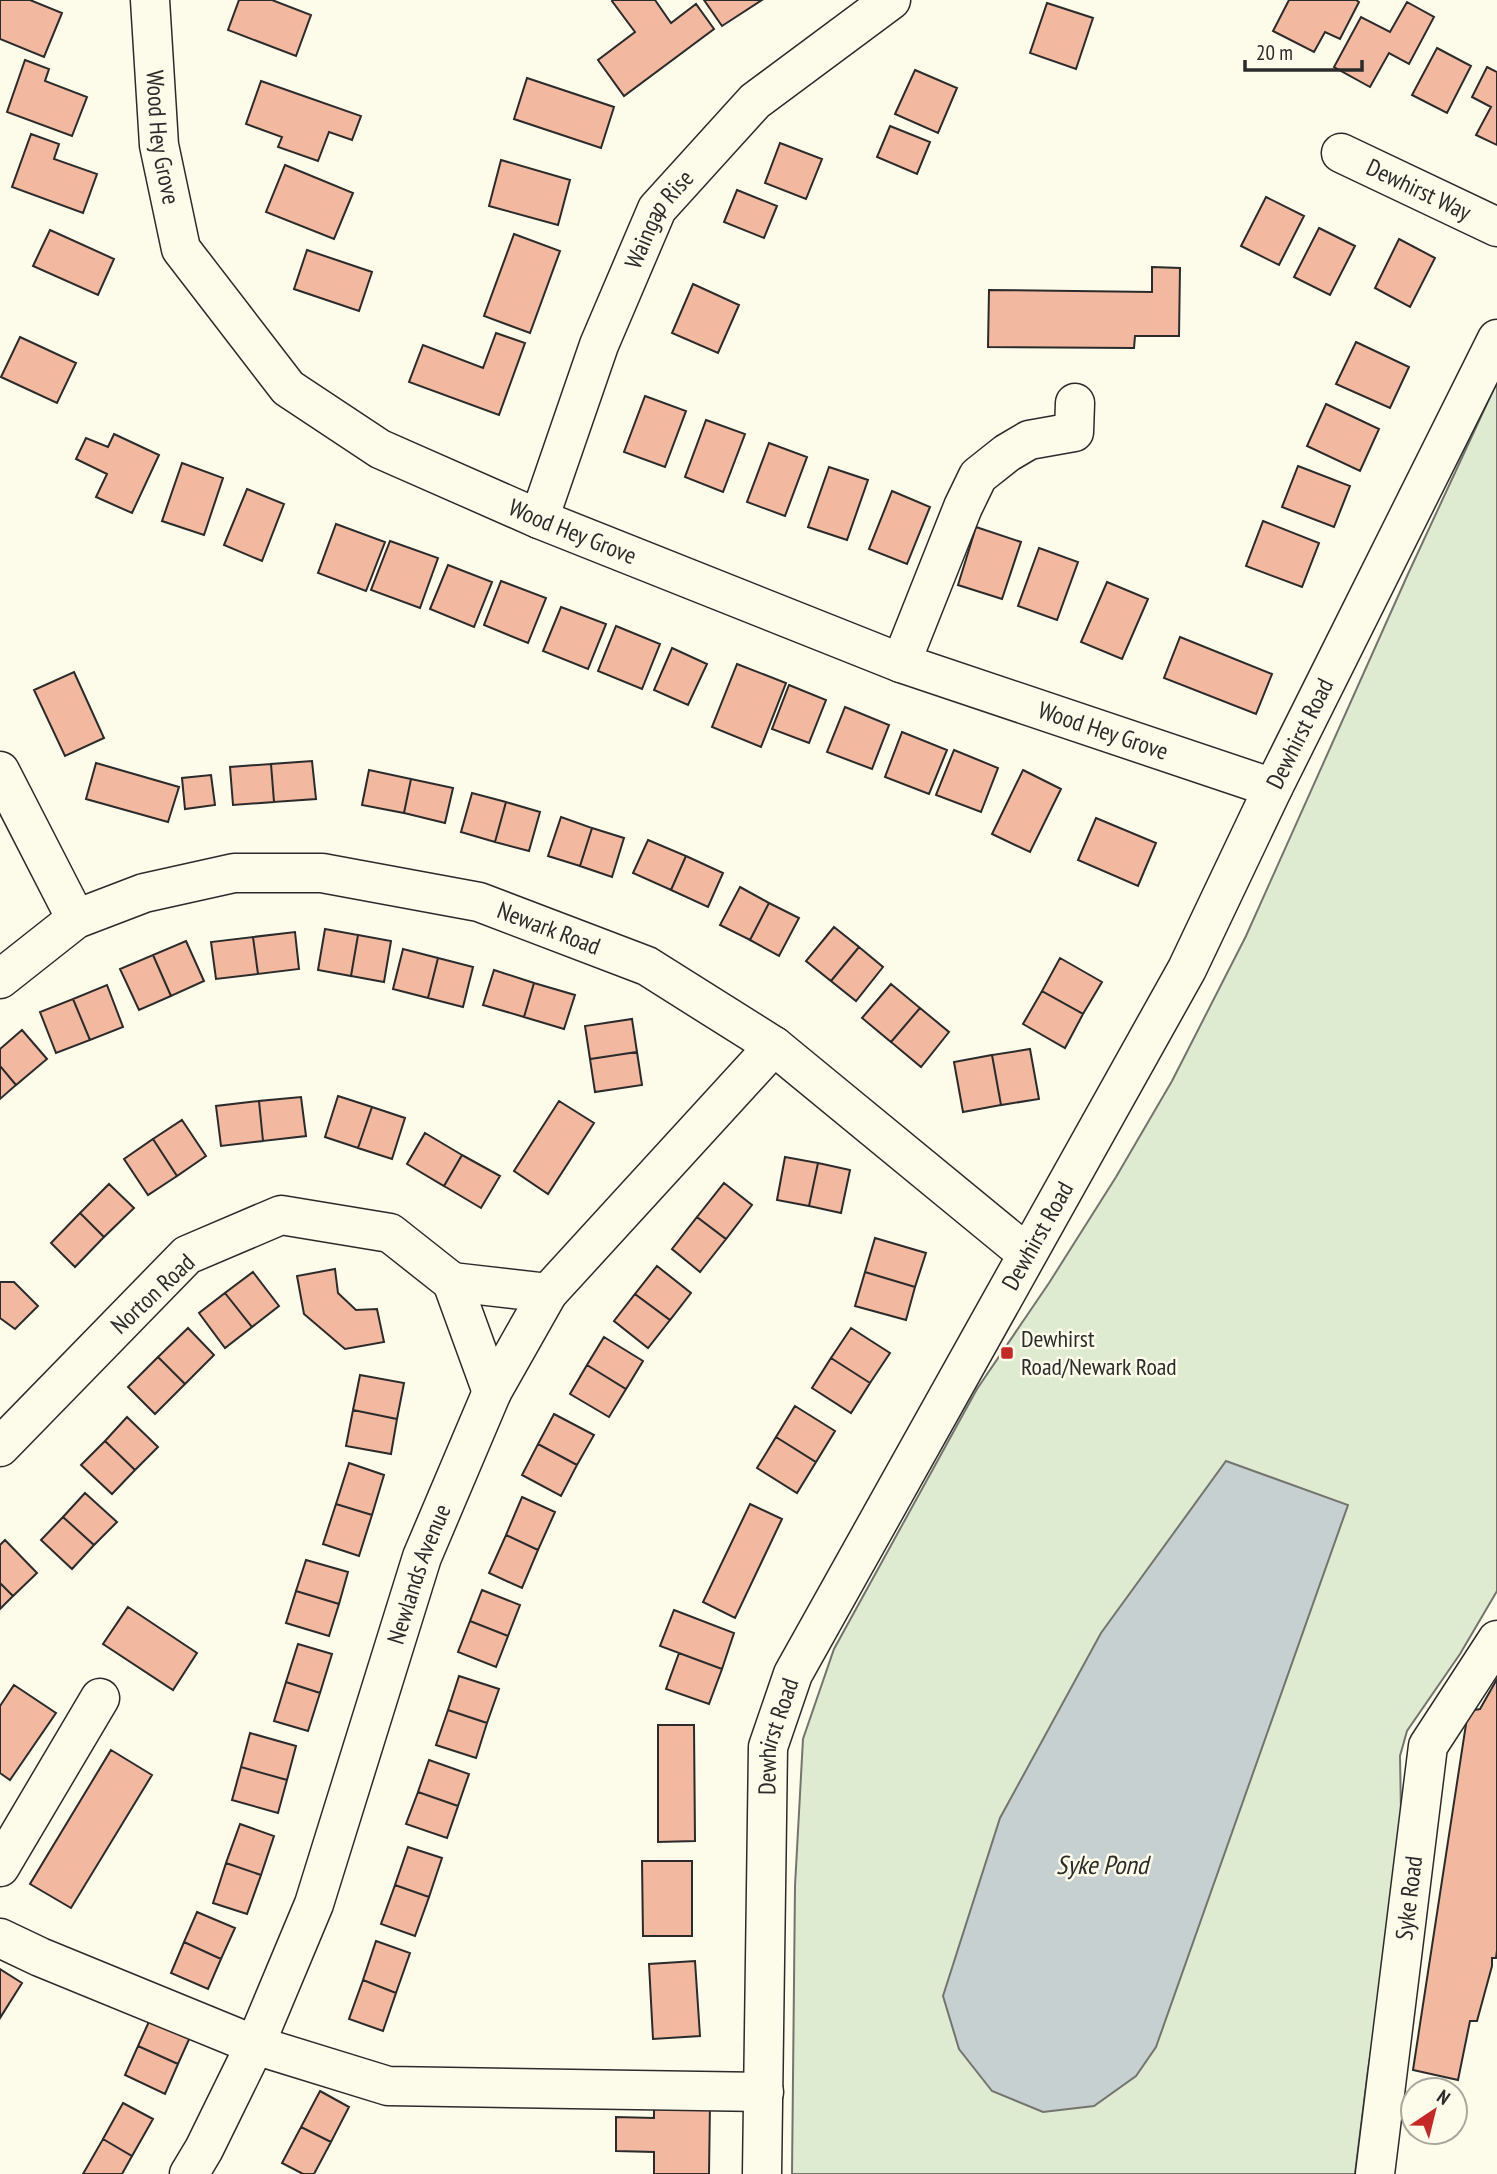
<svg xmlns="http://www.w3.org/2000/svg" width="1497" height="2174" font-family="'PT Sans Narrow',sans-serif">
  <style>
    .green { fill: #deebd1; stroke: #74746e; stroke-width: 2 }
    .water { fill: #c7d0d0; stroke: #74746e; stroke-width: 2 }
    .building { fill: #f2b8a0; stroke: #2b2b2b; stroke-width: 2 }
    .lines { fill: none; stroke-linecap: round; stroke-linejoin: round }
    .minor-casing { stroke: #2b2b2b; stroke-width: 41 }
    .minor { stroke: #fdfbea; stroke-width: 38 }
    .poi-dot { fill: #c62828; stroke: #fdfbea; stroke-width: 2.5 }
    .labels { text-anchor: middle; stroke-width: 5; stroke-linejoin: round; paint-order: stroke }
    .street-label { font-size: 24px; fill: #2b2b2b; stroke: #fdfbea }
    .poi-label { font-size: 24px; fill: #2b2b2b; stroke: #fdfbea; text-anchor: start }
    .water-label { font-size: 26px; font-style: italic; fill: #2b2b2b; stroke: #fdfbea }
  </style>
  <rect width="100%" height="100%" fill="#fdfbea"/>
  <!-- green -->
  <path class="green" d="M1497,382V1591L1460,1654L1407,1731L1400,1756L1401,1813L1390,1934L1368,2070L1355,2174H792L795,1886L803,1739L834,1649L977,1389L1049,1283L1116,1177L1172,1081L1246,936L1408,574Z"/>
  <!-- water -->
  <path class="water" d="M1226,1461L1348,1505L1156,2047L1136,2076L1094,2106L1043,2112L992,2091L959,2049L943,1996L1000,1818L1101,1633Z"/>
  <!-- building -->
  <path class="building" d="M0,0H30L62,13L44,57L0,39Z
    M239,0H272L311,15L296,56L228,30Z
    M613,0H655L671,23L696,4L714,29L624,96L598,60L635,32L612,1Z
    M704,0H762L722,26Z
    M1289,0H1356L1359,2L1340,39L1325,32L1314,52L1273,31Z
    M1407,2L1434,17L1409,64L1389,53L1370,87L1334,67L1361,17L1390,32Z
    M1047,3L1093,18L1076,69L1030,53Z
    M1437,48L1471,66L1447,113L1412,95Z
    M25,60L49,69L45,81L87,97L72,136L7,112Z
    M1487,67L1497,72V145L1476,135L1491,107L1472,97Z
    M915,70L957,88L938,133L895,114Z
    M527,78L614,107L601,148L514,119Z
    M261,81L361,116L352,140L329,132L318,161L278,147L282,137L246,124Z
    M890,126L930,142L917,174L877,157Z
    M31,134L59,144L54,159L97,174L83,213L12,187Z
    M780,143L822,159L806,199L765,183Z
    M501,160L570,180L558,225L489,206Z
    M285,165L353,193L334,239L266,212Z
    M737,190L777,206L764,238L724,222Z
    M1266,197L1304,216L1279,265L1241,246Z
    M1319,228L1355,246L1330,295L1294,277Z
    M50,230L114,259L98,295L33,266Z
    M514,234L560,251L530,333L484,316Z
    M1399,239L1435,258L1410,307L1375,288Z
    M307,250L372,272L359,311L294,289Z
    M1152,267L1180,268L1179,336H1135L1134,348L988,347L989,290L1152,292Z
    M693,284L739,305L718,353L672,333Z
    M496,333L525,343L499,415L409,382L423,345L483,368Z
    M20,337L76,363L57,403L1,377Z
    M1356,342L1409,367L1390,408L1336,384Z
    M645,396L686,411L665,467L624,452Z
    M1326,404L1379,429L1360,471L1307,446Z
    M706,420L745,434L723,492L685,477Z
    M114,434L159,455L132,513L96,497L107,474L76,459L86,438L108,447Z
    M769,443L807,457L785,516L747,502Z
    M182,463L223,478L204,535L162,521Z
    M1298,466L1350,486L1334,527L1282,507Z
    M829,467L868,480L847,540L808,527Z
    M247,489L284,504L262,561L224,545Z
    M892,491L930,507L907,564L869,549Z
    M1263,521L1319,543L1302,587L1246,566Z
    M336,524L385,542L366,591L318,573Z
    M976,527L1021,542L1002,599L958,585Z
    M390,541L438,558L420,608L371,590Z
    M1039,548L1078,562L1057,620L1018,606Z
    M448,565L492,582L474,627L430,609Z
    M501,581L546,598L528,643L484,625Z
    M1107,582L1148,599L1122,659L1081,642Z
    M561,607L606,624L588,669L543,651Z
    M616,626L660,644L642,689L598,671Z
    M1180,637L1272,674L1256,714L1164,678Z
    M672,648L707,664L688,705L654,690Z
    M737,664L786,683L761,747L712,727Z
    M74,672L104,738L65,756L34,690Z
    M789,685L826,700L809,743L772,729Z
    M845,707L889,725L872,769L827,752Z
    M902,732L947,750L929,794L885,777Z
    M954,750L998,768L981,812L936,795Z
    M312,761L316,799L274,802L271,764Z
    M96,763L179,787L168,822L86,799Z
    M271,764L274,802L233,805L230,767Z
    M369,770L411,779L404,813L362,805Z
    M1023,770L1061,789L1030,852L992,834Z
    M211,775L215,805L185,809L182,778Z
    M411,779L453,788L445,823L404,813Z
    M472,793L506,802L495,842L461,832Z
    M506,802L540,812L529,851L495,842Z
    M561,817L592,828L580,866L548,856Z
    M1096,818L1156,843L1138,886L1078,860Z
    M592,828L624,838L612,877L580,866Z
    M648,840L686,856L671,890L633,873Z
    M686,856L723,873L708,907L671,890Z
    M740,887L769,903L750,940L720,925Z
    M769,903L799,918L779,956L750,940Z
    M834,927L859,947L831,981L806,961Z
    M325,929L358,935L351,976L318,970Z
    M295,932L299,969L258,974L253,937Z
    M358,935L391,941L384,982L351,976Z
    M253,937L258,974L216,979L211,942Z
    M186,941L204,981L171,996L153,955Z
    M859,947L883,967L856,1001L831,981Z
    M403,949L438,958L428,998L393,989Z
    M153,955L171,996L139,1010L120,969Z
    M438,958L473,967L463,1007L428,998Z
    M1060,958L1102,982L1083,1014L1042,991Z
    M494,970L534,983L524,1017L483,1005Z
    M534,983L575,995L564,1029L524,1017Z
    M891,984L920,1008L891,1042L862,1018Z
    M107,985L123,1027L90,1040L73,999Z
    M1042,991L1083,1014L1065,1048L1023,1024Z
    M73,999L90,1040L56,1053L40,1012Z
    M920,1008L949,1032L921,1067L891,1042Z
    M632,1019L637,1052L590,1059L585,1026Z
    M22,1030L47,1059L16,1085L0,1066V1049Z
    M1030,1049L1039,1099L1001,1105L992,1055Z
    M637,1052L642,1085L595,1092L590,1059Z
    M992,1055L1001,1105L963,1112L954,1062Z
    M0,1066L16,1085L0,1099Z
    M338,1096L372,1107L358,1148L325,1137Z
    M301,1097L306,1136L263,1141L259,1101Z
    M259,1101L263,1141L221,1146L216,1106Z
    M559,1101L594,1123L548,1194L514,1171Z
    M372,1107L405,1118L392,1159L358,1148Z
    M182,1120L206,1156L177,1176L153,1139Z
    M425,1133L462,1155L444,1186L407,1164Z
    M153,1139L177,1176L148,1195L124,1159Z
    M462,1155L500,1176L481,1208L444,1186Z
    M785,1157L818,1163L809,1206L777,1200Z
    M818,1163L850,1170L841,1213L809,1206Z
    M724,1183L752,1205L726,1239L697,1217Z
    M109,1184L134,1208L104,1237L80,1213Z
    M80,1213L104,1237L75,1267L51,1243Z
    M697,1217L726,1239L700,1272L672,1249Z
    M875,1238L926,1253L915,1287L865,1272Z
    M657,1266L691,1293L670,1320L635,1294Z
    M335,1269L338,1293L356,1310L377,1309L384,1342L345,1349L304,1314L297,1276Z
    M253,1272L279,1306L252,1327L225,1293Z
    M865,1272L915,1287L906,1320L855,1306Z
    M0,1282H14L38,1306L15,1329L0,1318Z
    M225,1293L252,1327L225,1348L199,1313Z
    M635,1294L670,1320L648,1348L614,1321Z
    M188,1328L214,1355L185,1384L158,1357Z
    M851,1328L890,1353L870,1383L831,1358Z
    M604,1337L643,1361L626,1389L587,1365Z
    M158,1357L185,1384L155,1414L128,1387Z
    M831,1358L870,1383L851,1413L812,1388Z
    M587,1365L626,1389L609,1417L570,1394Z
    M360,1375L404,1383L397,1419L353,1410Z
    M795,1406L835,1431L816,1462L776,1437Z
    M353,1410L397,1419L391,1454L346,1446Z
    M554,1414L594,1435L577,1465L538,1444Z
    M127,1417L158,1447L135,1470L105,1441Z
    M776,1437L816,1462L797,1493L757,1468Z
    M105,1441L135,1470L112,1494L81,1465Z
    M538,1444L577,1465L561,1496L522,1475Z
    M349,1463L384,1475L372,1515L336,1504Z
    M85,1493L117,1522L94,1545L63,1517Z
    M522,1497L555,1512L538,1550L506,1535Z
    M336,1504L372,1515L359,1556L323,1544Z
    M750,1504L782,1519L735,1618L703,1602Z
    M63,1517L94,1545L72,1569L41,1540Z
    M506,1535L538,1550L522,1588L489,1573Z
    M5,1540L37,1573L13,1596L0,1583V1545Z
    M306,1560L348,1572L339,1604L296,1591Z
    M0,1583L13,1596L0,1609Z
    M482,1590L520,1605L508,1636L470,1621Z
    M296,1591L339,1604L329,1636L286,1623Z
    M128,1607L197,1653L173,1690L103,1644Z
    M674,1610L734,1633L722,1669L660,1646Z
    M470,1621L508,1636L496,1667L458,1652Z
    M298,1644L332,1654L320,1693L286,1682Z
    M679,1653L722,1669L709,1704L666,1689Z
    M459,1676L499,1689L487,1723L448,1710Z
    M1497,1679V1950L1496,1958H1492V1966L1477,2021H1470L1458,2080L1413,2070L1468,1711L1480,1709Z
    M286,1682L320,1693L308,1731L274,1721Z
    M14,1685L56,1713L10,1780L0,1773V1706Z
    M448,1710L487,1723L476,1758L436,1745Z
    M658,1725H694L695,1841L658,1842Z
    M250,1733L296,1746L287,1780L241,1767Z
    M111,1750L152,1775L71,1908L30,1884Z
    M429,1760L469,1774L458,1806L418,1792Z
    M241,1767L287,1780L278,1813L232,1800Z
    M418,1792L458,1806L447,1838L406,1824Z
    M240,1824L274,1836L261,1875L226,1863Z
    M408,1847L442,1858L429,1897L395,1885Z
    M642,1861H692V1936H643Z
    M226,1863L261,1875L247,1914L213,1903Z
    M395,1885L429,1897L415,1936L381,1924Z
    M197,1912L235,1928L221,1959L184,1942Z
    M376,1941L410,1953L396,1993L363,1980Z
    M184,1942L221,1959L208,1989L171,1973Z
    M695,1961L700,2036L653,2039L649,1964Z
    M0,1969L22,1983L0,2018Z
    M363,1980L396,1993L383,2031L349,2019Z
    M151,2017L191,2035L178,2064L138,2046Z
    M138,2046L178,2064L165,2094L125,2075Z
    M320,2091L349,2107L331,2142L301,2127Z
    M654,2102L710,2103L709,2174H654V2152L616,2151V2117L654,2118Z
    M123,2103L153,2119L132,2156L103,2139Z
    M301,2127L331,2142L314,2174H303L282,2163Z
    M103,2139L132,2156L122,2174H83Z"/>
  <g class="lines">
    <defs>
      <g id="minor">
        <path id="s1" d="M150,0L159,145L181,249L288,388L380,449L539,519L901,663L1273,788"/>
        <path id="s2" d="M1341,153L1497,227"/>
        <path id="s3" d="M539,519L599,345L657,209L755,101L891,0"/>
        <path d="M901,663L963,507L978,476L1007,453L1029,440L1074,432L1075,403"/>
        <path d="M0,771L76,919"/>
        <path id="s4" d="M0,979L76,919L144,893L234,873H322L479,902L647,966L774,1046L1027,1254"/>
        <path d="M452,1282L492,1392"/>
        <path d="M452,1282L548,1293"/>
        <path d="M0,1447L187,1255L281,1215L390,1233L452,1282"/>
        <path d="M0,1867L100,1698"/>
        <path d="M0,1938L40,1957L255,2045L388,2086L764,2092"/>
        <path id="s5" d="M189,2174L204,2149L255,2045L314,1904L422,1557L492,1392L548,1293L774,1046"/>
        <path id="s6" d="M762,2174L768,1747L793,1674L1187,969L1273,788L1497,339"/>
        <path id="s7" d="M1375,2174L1428,1746L1497,1640"/>
      </g>
    </defs>
    <!-- minor casing -->
    <use href="#minor" class="minor-casing"/>
    <!-- minor -->
    <use href="#minor" class="minor"/>
  </g>
  <!-- markers -->
  <rect class="poi-dot" x="1000" y="1346" width="14" height="14" rx="3.5"/>
  <g class="labels">
    <!-- street labels -->
    <g class="street-label">
      <text dy="8" stroke="none"><textPath href="#s1" startOffset="138">Wood Hey Grove</textPath></text>
      <text dy="8" stroke="none"><textPath href="#s2" startOffset="86">Dewhirst Way</textPath></text>
      <text dy="8" stroke="none"><textPath href="#s3" startOffset="324">Waingap Rise</textPath></text>
      <text dy="8" stroke="none"><textPath href="#s1" startOffset="747">Wood Hey Grove</textPath></text>
      <text dy="8" stroke="none"><textPath href="#s1" startOffset="1314">Wood Hey Grove</textPath></text>
      <text dy="8" stroke="none"><textPath href="#s6" startOffset="1573">Dewhirst Road</textPath></text>
      <text dy="8" stroke="none"><textPath href="#s4" startOffset="584">Newark Road</textPath></text>
      <text dy="8" stroke="none"><textPath href="#s6" startOffset="1006">Dewhirst Road</textPath></text>
      <text transform="translate(153 1294) rotate(-43)" y="8">Norton Road</text>
      <text dy="8" stroke="none"><textPath href="#s5" startOffset="644">Newlands Avenue</textPath></text>
      <text dy="8" stroke="none"><textPath href="#s6" startOffset="439">Dewhirst Road</textPath></text>
      <text dy="8" stroke="none"><textPath href="#s7" startOffset="278">Syke Road</textPath></text>
    </g>
    <!-- poi labels -->
    <g class="poi-label">
      <text x="1021" y="1347">Dewhirst<tspan x="1021" dy="28">Road/Newark Road</tspan></text>
    </g>
    <!-- water labels -->
    <g class="water-label">
      <text x="1102" y="1874">Syke Pond</text>
    </g>
  </g>
  <!-- north arrow -->
  <g transform="translate(1434 2111) rotate(35)"><circle r="33" fill="#fdfbea" stroke="#a9a89e" stroke-width="2"/>
  <path d="M0-5L12 26L0 18L-12 26Z" fill="#c62828"/>
  <text y="-10" font-size="19" font-weight="bold" text-anchor="middle" fill="#2b2b2b">N</text>
  </g>
  <!-- scale -->
  <path d="M1245 60v10h117v-10" fill="none" stroke="#2b2b2b" stroke-width="3.5"/>
  <text x="1256" y="60" font-size="21" fill="#2b2b2b" stroke="#fdfbea" stroke-width="5" paint-order="stroke">20 m</text>
</svg>
